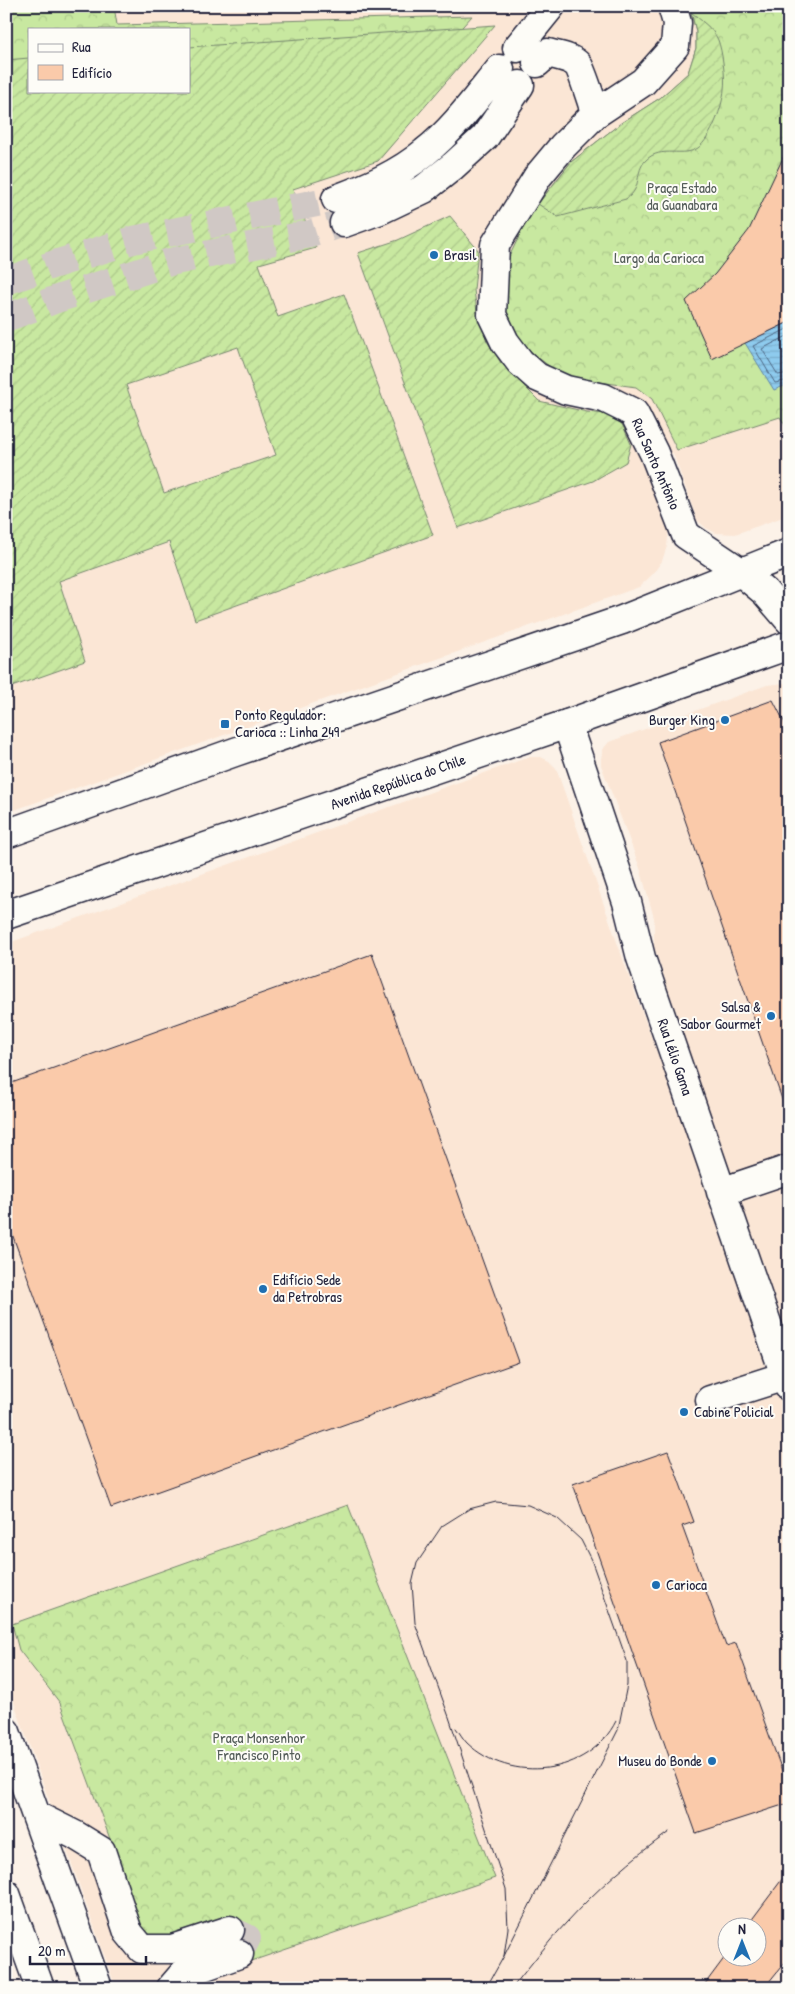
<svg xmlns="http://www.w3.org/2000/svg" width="795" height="1994" font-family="'Patrick Hand',sans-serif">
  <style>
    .built { fill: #fbe6d5; fill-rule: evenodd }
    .forest { fill: url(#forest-crowns); stroke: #75856e }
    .garden { fill: url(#garden-furrows); stroke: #75856e; fill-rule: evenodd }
    .water { fill: url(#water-rules); stroke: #6387a6 }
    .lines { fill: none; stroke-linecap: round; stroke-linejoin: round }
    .shore { stroke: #4d6683; stroke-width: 1 }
    .building { fill: #facaaa; stroke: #22223b }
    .minor-tunnel { stroke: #d0c8c5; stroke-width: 28; stroke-dasharray: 28 14; stroke-linecap: butt }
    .minor-casing { stroke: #22223b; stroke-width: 31 }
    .major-casing { stroke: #22223b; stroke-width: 31 }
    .minor { stroke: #fdfcf7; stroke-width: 28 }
    .major { stroke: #fdfcf7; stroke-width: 28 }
    .tram { stroke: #22223b; stroke-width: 1 }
    .poi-dot { fill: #1f6fb2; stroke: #fdfcf7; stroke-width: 2 }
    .labels { text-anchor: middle; stroke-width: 4; stroke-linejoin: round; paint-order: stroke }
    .park-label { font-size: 15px; fill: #545d59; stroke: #fdfcf7 }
    .poi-label { font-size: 15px; fill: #22223b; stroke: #fdfcf7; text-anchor: start }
    .street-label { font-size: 15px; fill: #22223b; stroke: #fdfcf7 }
  </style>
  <defs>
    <pattern id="forest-crowns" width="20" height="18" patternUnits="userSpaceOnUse" patternTransform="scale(1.25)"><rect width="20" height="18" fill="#c8e8a0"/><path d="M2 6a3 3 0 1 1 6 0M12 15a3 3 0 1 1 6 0" fill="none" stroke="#acc78b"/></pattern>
    <pattern id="garden-furrows" width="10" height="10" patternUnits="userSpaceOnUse" patternTransform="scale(1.25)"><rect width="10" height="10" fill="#c8e8a0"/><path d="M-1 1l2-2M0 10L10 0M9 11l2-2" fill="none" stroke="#acc78b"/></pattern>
    <pattern id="water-rules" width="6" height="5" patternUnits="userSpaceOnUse" patternTransform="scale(1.25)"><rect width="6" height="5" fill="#8ecbee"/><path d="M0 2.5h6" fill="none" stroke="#7aaecd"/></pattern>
  </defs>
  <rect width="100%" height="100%" fill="#fcf2e8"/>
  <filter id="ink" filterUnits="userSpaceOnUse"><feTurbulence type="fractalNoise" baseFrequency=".02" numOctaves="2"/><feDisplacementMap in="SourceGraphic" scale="10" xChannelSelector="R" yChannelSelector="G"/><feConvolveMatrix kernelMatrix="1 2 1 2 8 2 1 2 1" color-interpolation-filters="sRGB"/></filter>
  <g filter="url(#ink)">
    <!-- built -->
    <path class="built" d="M6,6H789V515L735,534L716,533L706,528L697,520L673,453L646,463L669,528L667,546L662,561L652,575L639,587L6,813ZM29,29H189V91H29Z
      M785,683H789V1353L654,947V918L640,868L601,765V758L603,749L609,742L767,685Z
      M529,757H541L549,761L556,768L631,982L682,1119L789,1424V1988H116L6,1680V944ZM728,1926H758V1956H728Z"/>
    <!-- forest -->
    <path class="forest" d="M6,6H114L117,25L472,16L357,144L189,91V29H29V88L6,92Z
      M689,6H789V432L780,417L677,450L652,399L636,387L563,377L536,356L517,337L506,317L504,280L505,265L530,214L571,162L621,123L660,98L688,73L696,48V31Z
      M348,1505L495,1878L243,1964L155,1940L142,1926L60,1703L19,1650L12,1624Z"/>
    <!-- garden -->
    <path class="garden" d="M691,12C700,20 713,28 718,40C722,50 726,78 724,89C723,106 711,138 698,148C683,158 661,145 646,160C634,172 643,188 626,199L558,217L538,204L571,162L621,123L660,98L688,73L696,48V31Z
      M495,25L378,161L293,189L316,248L259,264L278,317L344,294L433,535L195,620L169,542L59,581L85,661L6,689V60L29,58V91H189V47ZM238,347L276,455L164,493L126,385Z
      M450,216L478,250L474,290L477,312L487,341L501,363L539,401L587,412L615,415L623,426L631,444L626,462L593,481L458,528L358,253L398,240Z"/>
    <!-- water -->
    <path class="water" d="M789,322V384L774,390L745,343Z"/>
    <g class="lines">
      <!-- shore -->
      <path class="shore" d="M789,328L753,346L775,383L789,380
        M789,335L762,349L778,375L789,373"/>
    </g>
    <!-- building -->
    <path class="building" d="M789,145V322L712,359L686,301L715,274L749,230Z
      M773,700L789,731V1105H784L658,742Z
      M372,954L519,1362L111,1508L6,1217V1085Z
      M668,1451L694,1522L682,1526L726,1646L736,1643L789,1790V1803L696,1833L573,1484Z
      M789,1870V1957L764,1988H702L728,1953V1956H758V1926H747Z"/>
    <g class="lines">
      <!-- minor-tunnel -->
      <path class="minor-tunnel" d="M6,281L55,264L133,240L336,199
        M6,318L57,299L170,262L310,234L344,223
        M230,1930L247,1938L239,1954"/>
      <defs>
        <path id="minor" d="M672,6L677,23L675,46L643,82L595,114L563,146L538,176L495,245L492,315L505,342L520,362L537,377L566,390L604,398L634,413L654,453L686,535L741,572L765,592L789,620
          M517,48L551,6
          M537,63L548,53C557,56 571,57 578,65C581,69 594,107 595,114
          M336,199C368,187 399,174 425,152C454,129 477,97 500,69
          M344,223L380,210L424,189L453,166L485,137L520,85
          M567,724L627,902L641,958L789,1387
          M721,1192L789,1169
          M710,1400L785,1376
          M37,1816L75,1835L101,1851L128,1932L142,1949H172L230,1930
          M171,1988L183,1974L239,1954"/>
        <path id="major" d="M6,834L235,752L622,620L789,553
          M6,915L567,724L789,645
          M6,1732L98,1988
          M6,1894L40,1988"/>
      </defs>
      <!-- minor casing -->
      <use href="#minor" class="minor-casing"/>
      <!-- major casing -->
      <use href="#major" class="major-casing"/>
      <!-- minor -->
      <use href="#minor" class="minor"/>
      <!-- major -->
      <use href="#major" class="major"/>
      <!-- tram -->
      <path class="tram" d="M456,1728C460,1733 463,1739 467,1743C510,1784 589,1776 616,1721
        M486,1988L504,1956L618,1730L627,1685V1661L592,1562L581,1540L557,1518L528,1505L496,1502L469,1509L442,1526L417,1563L412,1584L415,1623L449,1717L506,1889L508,1928L504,1956
        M512,1988C530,1966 547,1943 566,1923C597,1889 632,1858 669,1832"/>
    </g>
  </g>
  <!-- markers -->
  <g class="poi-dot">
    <circle cx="434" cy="255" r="5"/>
    <circle cx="725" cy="720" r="5"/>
    <rect x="220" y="719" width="10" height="10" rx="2.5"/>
    <circle cx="771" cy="1016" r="5"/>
    <circle cx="263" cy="1289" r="5"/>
    <circle cx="684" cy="1412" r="5"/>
    <circle cx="656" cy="1585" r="5"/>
    <circle cx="712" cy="1761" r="5"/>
  </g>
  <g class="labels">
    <!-- park labels -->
    <g class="park-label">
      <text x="682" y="193">Praça Estado<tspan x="682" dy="17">da Guanabara</tspan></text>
      <text x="659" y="263">Largo da Carioca</text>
      <text x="259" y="1743">Praça Monsenhor<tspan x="259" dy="17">Francisco Pinto</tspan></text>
    </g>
    <!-- poi labels -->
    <g class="poi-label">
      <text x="444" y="260">Brasil</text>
      <text x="235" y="720">Ponto Regulador:<tspan x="235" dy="17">Carioca :: Linha 249</tspan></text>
      <text x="715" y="725" text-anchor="end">Burger King</text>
      <text x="761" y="1012" text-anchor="end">Salsa &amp;<tspan x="761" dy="17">Sabor Gourmet</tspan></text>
      <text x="273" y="1285">Edifício Sede<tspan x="273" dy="17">da Petrobras</tspan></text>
      <text x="694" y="1417">Cabine Policial</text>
      <text x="666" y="1590">Carioca</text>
      <text x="702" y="1766" text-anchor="end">Museu do Bonde</text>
    </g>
    <!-- street labels -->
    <g class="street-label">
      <text transform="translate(656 464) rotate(66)" y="5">Rua Santo Antônio</text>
      <text transform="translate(398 782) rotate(-19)" y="5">Avenida República do Chile</text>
      <text transform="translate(675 1057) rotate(71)" y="5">Rua Lélio Gama</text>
    </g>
  </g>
  <!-- margin -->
  <rect width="795" height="1994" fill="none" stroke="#fdfcf7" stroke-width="25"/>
  <rect x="12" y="12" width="770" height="1969" fill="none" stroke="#22223b" stroke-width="2" filter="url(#ink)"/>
  <!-- legend -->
  <rect x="28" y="28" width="162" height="65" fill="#fdfcf7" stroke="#a5a5ac"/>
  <rect x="38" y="44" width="25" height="8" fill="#fdfcf7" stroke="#a5a5ac"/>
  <text x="72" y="52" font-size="15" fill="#22223b">Rua</text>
  <rect x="38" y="65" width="25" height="15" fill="#facaaa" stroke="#a5a5ac"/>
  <text x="72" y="78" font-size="15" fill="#22223b">Edifício</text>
  <!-- north arrow -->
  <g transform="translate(742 1942)"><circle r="24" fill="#fdfcf7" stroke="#a5a5ac"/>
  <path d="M0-4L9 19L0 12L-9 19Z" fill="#1f6fb2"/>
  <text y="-8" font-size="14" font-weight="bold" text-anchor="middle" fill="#22223b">N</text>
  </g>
  <!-- scale -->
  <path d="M30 1956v8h116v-8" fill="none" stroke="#22223b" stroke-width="2.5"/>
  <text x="38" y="1956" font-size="15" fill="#22223b" stroke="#fdfcf7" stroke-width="4" paint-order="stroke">20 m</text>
</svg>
